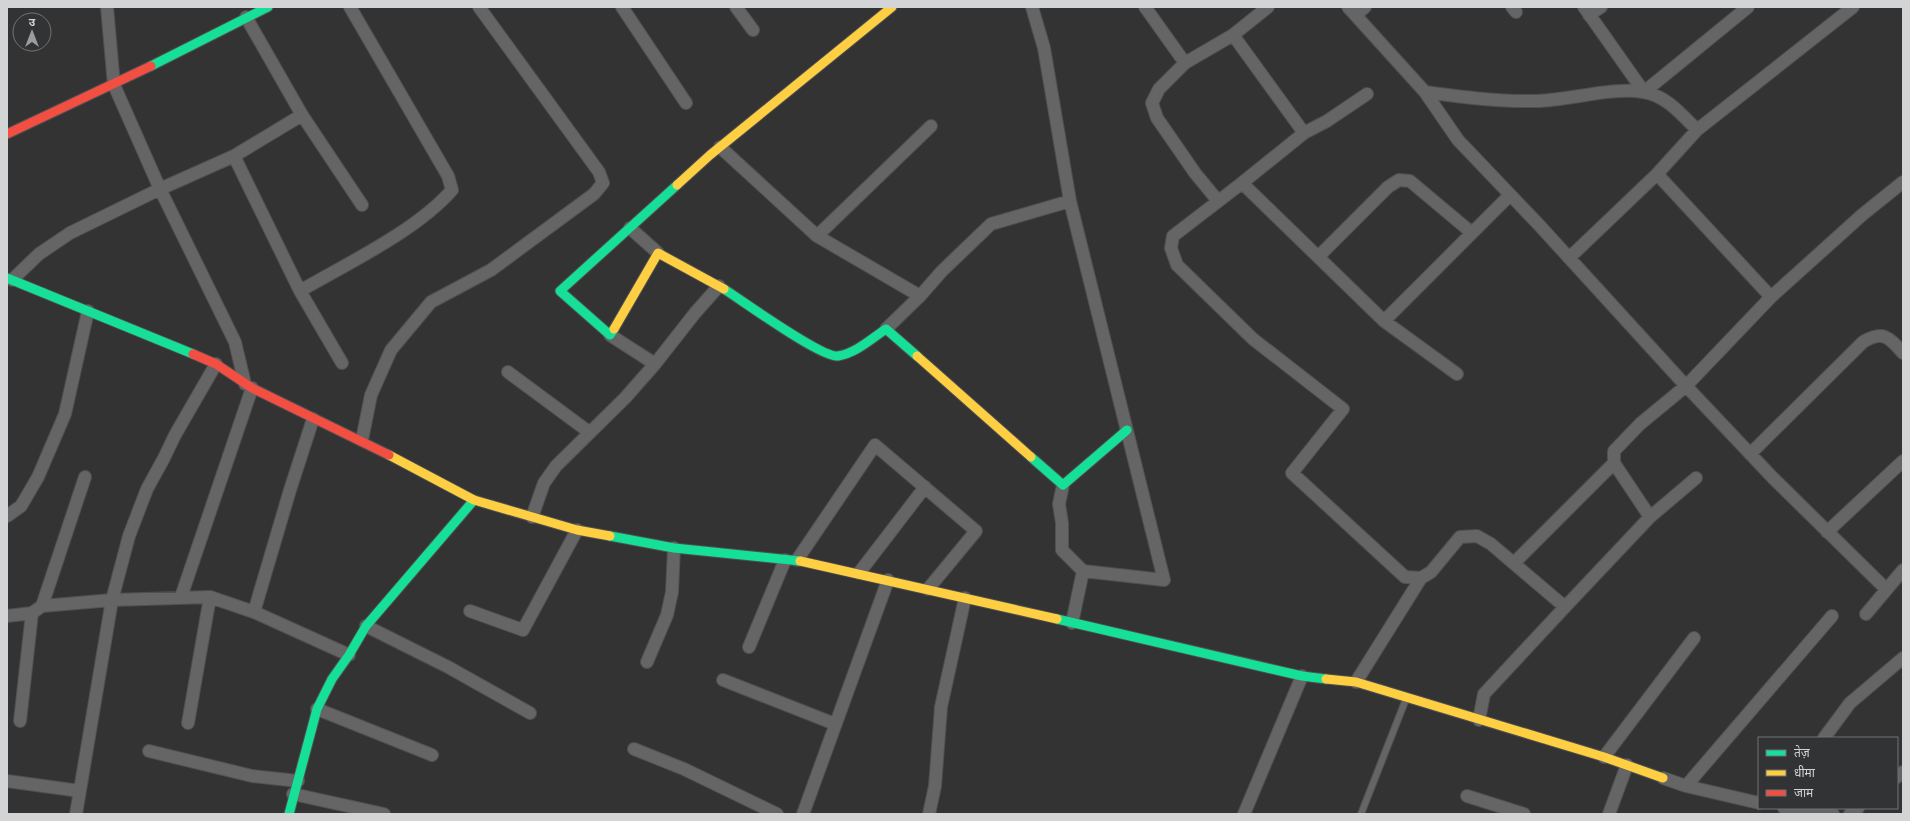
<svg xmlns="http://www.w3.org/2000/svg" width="1910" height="821" font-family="'Exo 2','Noto Sans Devanagari',sans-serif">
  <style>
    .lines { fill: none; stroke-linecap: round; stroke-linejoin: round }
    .lane-casing { stroke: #4f5051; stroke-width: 8 }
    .street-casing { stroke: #4f5051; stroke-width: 14 }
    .fast-casing { stroke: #4f5051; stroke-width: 11 }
    .slow-casing { stroke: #4f5051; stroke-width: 11 }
    .jam-casing { stroke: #4f5051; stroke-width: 11 }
    .lane { stroke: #656566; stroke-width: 6 }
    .street { stroke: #656566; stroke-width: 12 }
    .fast { stroke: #16e098; stroke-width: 9 }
    .slow { stroke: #ffcf43; stroke-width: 9 }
    .jam { stroke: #f24e42; stroke-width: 9 }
  </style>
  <rect width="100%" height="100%" fill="#333334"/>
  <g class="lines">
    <defs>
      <path id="lane" d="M1361,814L1406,699"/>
      <path id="street" d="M107,7L114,85L160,189L235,342L245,384
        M622,7L686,103
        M736,7L753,30
        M1032,7L1044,48L1070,201L1164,580L1083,571L1072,623
        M1145,7L1185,63L1233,35L1268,7
        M1348,7L1425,92L1458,140L1540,226L1686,386L1640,424L1614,451V463L1650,517
        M1512,7L1516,12
        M1584,7L1644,92L1748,7
        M1356,15L1365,7
        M1589,15L1601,7
        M246,17L302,115L362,205
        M1233,35L1304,133L1242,183L1384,321L1457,374
        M1185,63L1159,89L1152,103L1157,118L1195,173L1218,201
        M1425,92C1462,97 1500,102 1537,101C1571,100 1611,87 1643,92C1666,95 1682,115 1697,130
        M1304,133L1327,121L1367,94
        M720,147L817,236L920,296L886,329
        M234,156L302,115
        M1657,174L1771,297
        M1242,183L1173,236L1171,248L1177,265L1253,339L1343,409L1292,473L1405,577L1421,578L1431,572L1460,537L1477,536L1491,544L1565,607L1650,517L1696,478
        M630,228L658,253
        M817,236L931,126
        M1318,257L1388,187L1399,180L1410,181L1472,233
        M1569,258L1657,174L1697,130L1853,7
        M12,280L39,254L70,233L160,189L234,156L300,291L342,363
        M300,291C348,263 416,231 452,190L448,176L350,7
        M920,296L942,271L991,224L1070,201
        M1384,321L1510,195
        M610,335L655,364
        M508,372L589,432
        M362,440L371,395L391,350L431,302L491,270L594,194L603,183L599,172L479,7
        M1750,454L1863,342C1883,330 1889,337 1903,353
        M1063,485L1059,504L1062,523V550L1083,571
        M7,516L21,506L38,477L65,414L88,311
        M532,517L544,483L556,466L625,398L655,364L695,313L719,286
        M1827,532L1903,461
        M797,560L875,445L976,531L928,589
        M1514,563L1614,463
        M859,573L925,487
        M1886,589L1773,478L1686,386L1771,297L1862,215L1903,182
        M181,597L252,388
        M42,606L85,477
        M470,611L523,630L577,530
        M254,612L290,490L313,419
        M1866,614L1903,570
        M7,616L32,613L42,606L112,600L210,597L254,612L349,655
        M366,626L448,667L530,713
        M749,647L785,560
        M647,662L667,615L672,592L674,548
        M723,680L835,724
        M1356,682L1421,578
        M317,709L432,755
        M1479,720L1484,694L1565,607
        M20,721L32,613
        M188,723L210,597
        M1824,738L1850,703L1903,658
        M634,749L684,769L777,814
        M149,751L252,776L298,781
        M1604,757L1694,638
        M1897,777L1903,772
        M1663,778L1686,786L1759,803
        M7,781L80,791
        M1686,786L1832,616
        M293,794L384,814
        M1467,796L1524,814
        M1784,808L1833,814
        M76,814L112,600L129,536L147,489L164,458L175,435L216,364
        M803,814L888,580
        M929,814L935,786L941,707L965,598
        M1244,814L1302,676
        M1609,814L1627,765
        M1850,814L1858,808"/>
      <path id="fast" d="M151,66L268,7
        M7,278L193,354
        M724,289C743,301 821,358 838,356C856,353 871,339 886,329L917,356
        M614,329L610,335L560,291L677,185
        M1031,457L1063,485L1127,430
        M610,536L674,548L800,561
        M1057,619L1302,676L1326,679
        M289,814L317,709L332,679L349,655L366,626L474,500"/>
      <path id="slow" d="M677,185L710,155L892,7
        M614,329L658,253L724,289
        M917,356L1031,457
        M389,455L474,500L577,530L610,536
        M800,561L1057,619
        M1326,679L1356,682L1604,757L1663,778"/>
      <path id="jam" d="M7,134L151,66
        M193,354L216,364L252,388L389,455"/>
    </defs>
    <!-- lane casing -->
    <use href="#lane" class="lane-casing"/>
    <!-- street casing -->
    <use href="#street" class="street-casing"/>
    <!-- fast casing -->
    <use href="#fast" class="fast-casing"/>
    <!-- slow casing -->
    <use href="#slow" class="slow-casing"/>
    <!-- jam casing -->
    <use href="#jam" class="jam-casing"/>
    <!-- lane -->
    <use href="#lane" class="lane"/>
    <!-- street -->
    <use href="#street" class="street"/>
    <!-- fast -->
    <use href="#fast" class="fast"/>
    <!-- slow -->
    <use href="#slow" class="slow"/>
    <!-- jam -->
    <use href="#jam" class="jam"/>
  </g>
  <!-- border -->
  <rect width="1910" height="821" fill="none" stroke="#d3d4d5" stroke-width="16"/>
  <!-- legend -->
  <rect x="1758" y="737" width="140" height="72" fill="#323335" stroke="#727375"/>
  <rect x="1766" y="750" width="20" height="6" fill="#16e098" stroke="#727375"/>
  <text x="1794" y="757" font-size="12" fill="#d3d4d5">तेज़</text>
  <rect x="1766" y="770" width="20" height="6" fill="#ffcf43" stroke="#727375"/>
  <text x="1794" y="777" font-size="12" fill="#d3d4d5">धीमा</text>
  <rect x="1766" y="790" width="20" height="6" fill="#f24e42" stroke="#727375"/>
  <text x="1794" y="797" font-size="12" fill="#d3d4d5">जाम</text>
  <!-- north arrow -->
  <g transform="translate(32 32)"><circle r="19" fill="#323335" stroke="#727375"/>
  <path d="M0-3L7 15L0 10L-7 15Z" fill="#9b9c9d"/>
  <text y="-6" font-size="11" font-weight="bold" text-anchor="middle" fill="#d3d4d5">उ</text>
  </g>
</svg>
